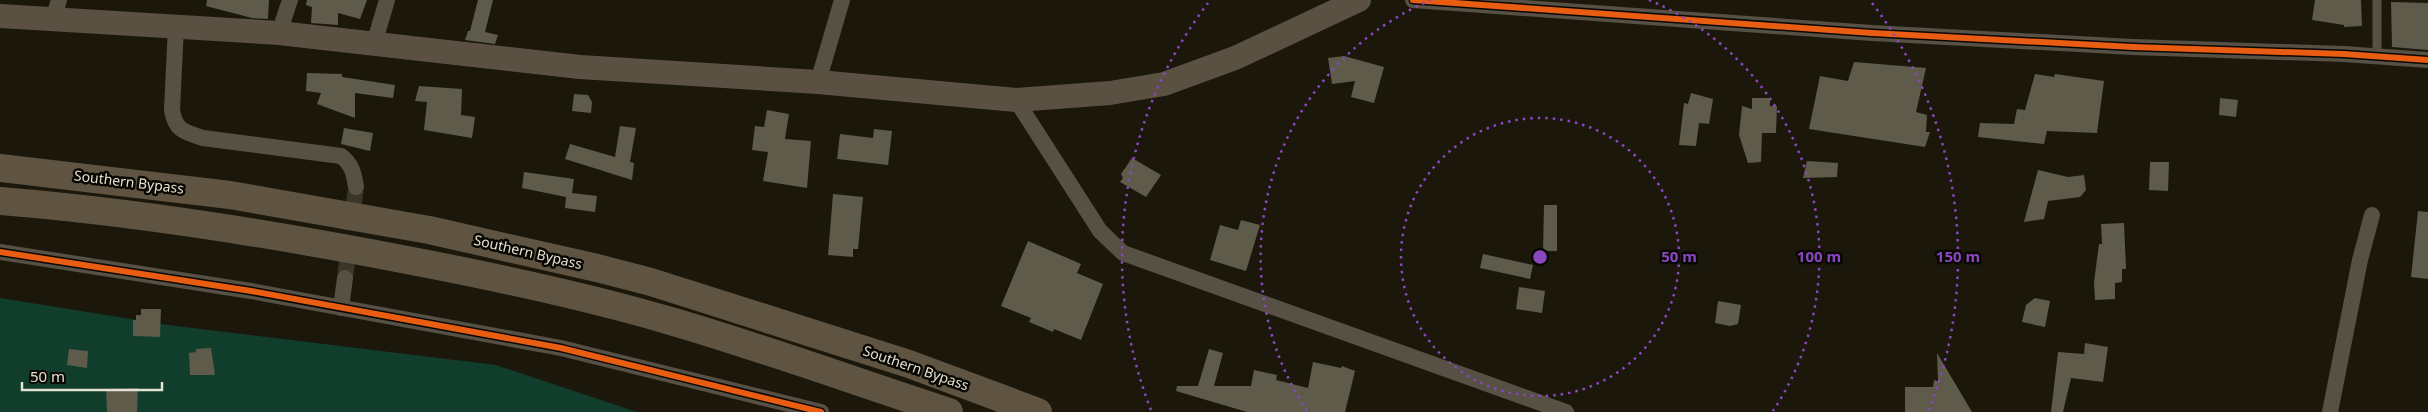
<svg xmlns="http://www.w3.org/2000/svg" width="2428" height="412" font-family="'Noto Sans',sans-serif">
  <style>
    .green { fill: #113e2c }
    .building { fill: #5e5b4b }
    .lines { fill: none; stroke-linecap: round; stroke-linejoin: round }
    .street-tunnel { stroke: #393629; stroke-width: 16; stroke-dasharray: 16 8; stroke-linecap: butt }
    .lane { stroke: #575044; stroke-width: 9 }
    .street { stroke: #575044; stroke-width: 16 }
    .secondary { stroke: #5b5143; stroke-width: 24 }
    .highway { stroke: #5f5442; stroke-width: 28 }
    .cycleway-casing { stroke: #090701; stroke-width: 9 }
    .cycleway { stroke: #e95d12; stroke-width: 6 }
    .ring { fill: none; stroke: #8b47c2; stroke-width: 2.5; stroke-dasharray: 2.5 5 }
    .labels { text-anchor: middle; stroke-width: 5; stroke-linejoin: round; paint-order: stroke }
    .street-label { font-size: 14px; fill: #e4e1d2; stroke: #090701 }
    .centre { fill: #8b47c2; stroke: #090701; stroke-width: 2.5 }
    .ring-label { font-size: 15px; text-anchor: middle; font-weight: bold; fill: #8b47c2; stroke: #090701; stroke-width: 5; stroke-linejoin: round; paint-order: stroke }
  </style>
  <rect width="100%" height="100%" fill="#1b180b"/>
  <!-- green -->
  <path class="green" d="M0,298L168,325L496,365L637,412H0Z"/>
  <!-- building -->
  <path class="building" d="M207,0H269L268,19L252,18L206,6Z
    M307,0H367L360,19L338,13V25L311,23L312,7L306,5Z
    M478,0H493L485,32L498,35L495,44L465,40L468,31H470Z
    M2315,0H2361L2362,26L2344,27V25L2312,20Z
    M2391,2L2428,3V50L2392,47Z
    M1344,56L1384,67L1374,103L1351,97L1355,81L1332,84L1328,58Z
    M1854,62L1926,68L1916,112L1927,115L1926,132H1930L1925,147L1809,129L1820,76L1848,81Z
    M307,73L342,74V77L395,85L393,98L355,93V118L317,104L321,93L306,91Z
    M2035,74L2054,77L2055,74L2104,81L2097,133L2047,131L2044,144L1978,137L1980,123L2014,124L2017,109L2025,110Z
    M419,86L462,89L461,115L475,117L472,138L424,130L427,102L415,101Z
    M1691,93L1713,99L1709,124L1699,123L1696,146L1679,145L1684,103L1688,104Z
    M574,94L588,95L592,102L591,113L572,111Z
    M1752,98H1770V106H1777L1776,133H1762L1761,162L1748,163L1739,135L1742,106L1752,109Z
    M2220,98L2238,100L2236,117L2219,115Z
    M767,110L789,114L785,139L811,141L807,188L763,181L768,152L752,150L755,126L764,127Z
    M620,126L636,128L630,162L634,163L632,180L565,159L570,144L615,157Z
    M344,128L373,133L370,151L341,144Z
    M874,129L892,131L888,165L837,159L840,134L873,138Z
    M1132,158L1161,175L1146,197L1120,182L1123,178L1121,174Z
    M1807,161L1838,163L1837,177L1803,178Z
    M2150,162H2169L2168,191L2149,190Z
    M2038,170L2068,177L2084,175L2086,190L2080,197L2048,201L2044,219L2024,222Z
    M524,172L574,179L572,193L597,196L595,212L565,208L566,197L522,188Z
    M833,194L863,197L858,249H853V257L828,255Z
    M1544,205H1557V251H1543Z
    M2418,211L2428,212V279L2411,277Z
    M1241,220L1260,225L1246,271L1210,260L1220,225L1238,230Z
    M2124,223L2126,269H2122V282L2115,283V299L2095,300L2094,282L2099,244H2102L2101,224Z
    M1028,241L1081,264L1077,273L1103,284L1081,340L1054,329L1053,332L1029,322L1031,318L1001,306Z
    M1483,254L1533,265L1530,279L1480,268Z
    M1519,287L1545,291L1542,313L1516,309Z
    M2035,298L2050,301L2045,327L2022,322L2026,305Z
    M1718,301L1741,305L1738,324L1730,326L1715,323Z
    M141,309H161L160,337L133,336V320H136V315H141Z
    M2085,343L2108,347L2103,382L2071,378L2063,412H2051L2058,352L2084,354Z
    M211,348L215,375H190L189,353L196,352V349Z
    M69,349L88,351L87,368L67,365Z
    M1209,349L1223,353L1214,386H1251L1254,370L1277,375L1276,380L1308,388L1313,362L1341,368L1342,366L1355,371L1345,412H1247L1176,391L1177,386H1198Z
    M1937,353L1972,412H1905V387H1933L1934,380L1938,381Z
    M138,388L137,412H107L106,389Z"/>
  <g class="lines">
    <!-- street-tunnel -->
    <path class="street-tunnel" d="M345,278L356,187"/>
    <!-- lane -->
    <path class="lane" d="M2377,0V56"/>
    <!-- street -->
    <path class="street" d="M1413,0L1872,33L2133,47L2344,54L2428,60
      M53,19L59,0
      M176,26L172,110C175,130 184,132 203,138L341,156C352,164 354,174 356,187
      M279,33L290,0
      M374,44L387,0
      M818,82L842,0
      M1016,100L1100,231L1123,253L1566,412
      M0,252L251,291L561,348L821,412
      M341,308L345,278
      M2330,412L2360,260L2372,215"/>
    <!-- secondary -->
    <path class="secondary" d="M0,16L279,33L580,67L818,82L1016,100L1110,93L1164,84L1235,58L1359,0"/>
    <!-- highway -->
    <path class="highway" d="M0,168L230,195L429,230L597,268L651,282L909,364L1038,412
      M0,201C137,212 273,234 407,260C496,277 587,296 674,322C766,349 857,382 949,412"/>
    <defs>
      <path id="cycleway" d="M1413,0L1872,33L2133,47L2344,54L2428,60
        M0,252L251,291L561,348L821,412"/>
    </defs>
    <!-- cycleway casing -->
    <use href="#cycleway" class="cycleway-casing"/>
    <!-- cycleway -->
    <use href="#cycleway" class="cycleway"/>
  </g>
  <!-- distance rings -->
  <g class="ring">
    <circle cx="1540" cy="257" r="139"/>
    <path d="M1307 411A279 279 0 0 1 1431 0M1649 0A279 279 0 0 1 1773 411"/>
    <path d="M1151 410A418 418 0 0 1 1208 3M1872 3A418 418 0 0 1 1929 410"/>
  </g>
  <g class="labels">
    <!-- street labels -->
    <g class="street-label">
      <text transform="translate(129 182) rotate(7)" y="5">Southern Bypass</text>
      <text transform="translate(528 252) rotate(13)" y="5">Southern Bypass</text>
      <text transform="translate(916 368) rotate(19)" y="5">Southern Bypass</text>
    </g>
  </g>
  <circle cx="1540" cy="257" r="8" class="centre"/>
  <g class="ring-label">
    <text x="1679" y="262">50 m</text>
    <text x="1819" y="262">100 m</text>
    <text x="1958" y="262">150 m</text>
  </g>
  <!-- scale -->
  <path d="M22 382v8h140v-8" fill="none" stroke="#e4e1d2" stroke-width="2.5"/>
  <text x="30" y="382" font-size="15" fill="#e4e1d2" stroke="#090701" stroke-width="4" paint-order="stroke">50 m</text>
</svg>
